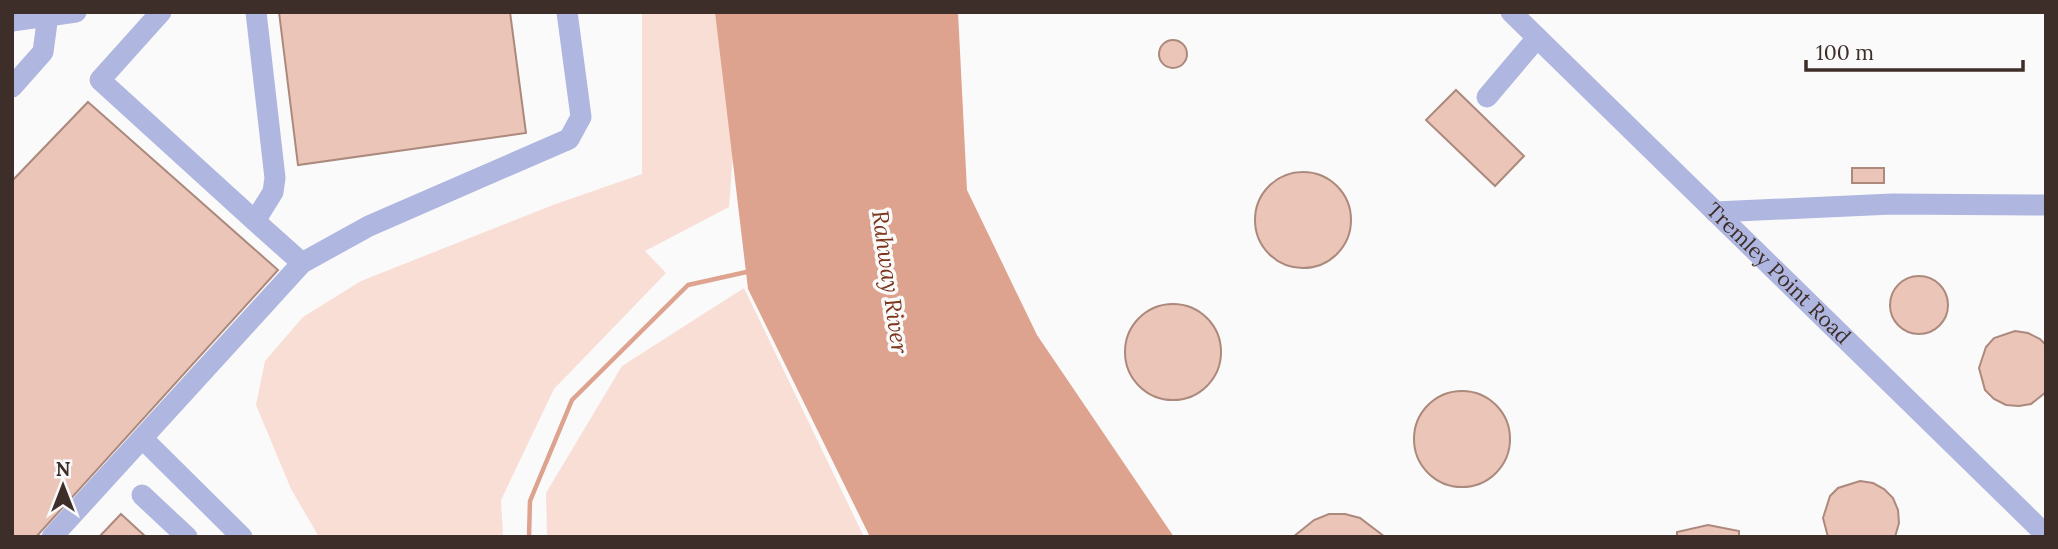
<svg xmlns="http://www.w3.org/2000/svg" width="2058" height="549" font-family="Lora,serif">
  <style>
    .green { fill: #f9ded5 }
    .forest { fill: #dea38f }
    .lines { fill: none; stroke-linecap: round; stroke-linejoin: round }
    .stream { stroke: #dea38f; stroke-width: 4.5 }
    .building { fill: #ebc5b8; stroke: #ac897d; stroke-width: 2 }
    .minor { stroke: #afb6e0; stroke-width: 21 }
    .labels { text-anchor: middle; stroke-width: 7; stroke-linejoin: round; paint-order: stroke }
    .street-label { font-size: 21px; fill: #3d2e29; stroke: #fafafa }
    .water-label { font-size: 23px; font-style: italic; fill: #7d351c; stroke: #fafafa }
  </style>
  <rect width="100%" height="100%" fill="#fafafa"/>
  <!-- green -->
  <path class="green" d="M642,12H732L736,112L729,207L645,251L666,273L554,389L501,500L503,537H319L291,489L256,405L265,361L303,317L361,281L553,205L642,174Z
    M744,288L864,537H547L546,493L622,366Z"/>
  <!-- forest -->
  <path class="forest" d="M715,12H958L967,190L1037,335L1174,537H870L748,289Z"/>
  <g class="lines">
    <!-- stream -->
    <path class="stream" d="M529,537L530,501L572,400L688,285L751,271"/>
  </g>
  <!-- building -->
  <path class="building" d="M279,12H510L526,133L298,165Z
    M1159 54a14 14 0 1 1 28 0a14 14 0 1 1-28 0Z
    M1456,90L1524,156L1495,186L1426,120Z
    M88,102L278,270L36,537H12V181Z
    M1852,168H1884V183H1852Z
    M1255 220a48 48 0 1 1 96 0a48 48 0 1 1-96 0Z
    M1890 305a29 29 0 1 1 58 0a29 29 0 1 1-58 0Z
    M1125 352a48 48 0 1 1 96 0a48 48 0 1 1-96 0Z
    M2015,331L2028,333L2040,339L2046,345V392L2031,404L2019,406L2006,405L1994,399L1985,390L1979,368L1986,347L1994,338Z
    M1414 439a48 48 0 1 1 96 0a48 48 0 1 1-96 0Z
    M1860,481L1873,483L1884,489L1893,498L1898,510L1899,523L1895,537H1828L1823,518L1830,496L1838,488Z
    M121,514L146,537H99Z
    M1329,514H1345L1360,518L1385,537H1293L1314,520Z
    M1708,525L1739,531V537H1677V532Z"/>
  <g class="lines">
    <!-- minor -->
    <g class="minor">
      <path d="M161,12L100,80L255,221L273,192L275,178L256,12"/>
      <path id="s1" d="M1511,12L2046,535"/>
      <path d="M12,21L76,12"/>
      <path d="M12,87L43,52L48,15"/>
      <path d="M1487,97L1537,38"/>
      <path d="M1715,212L1892,204L2046,205"/>
      <path d="M255,221L302,263"/>
      <path d="M143,439L242,537"/>
      <path d="M142,495L187,537"/>
      <path d="M52,537L302,263L369,226L569,139L581,117L567,12"/>
    </g>
  </g>
  <g class="labels">
    <!-- street labels -->
    <g class="street-label">
      <text dy="7" stroke="none"><textPath href="#s1" startOffset="374">Tremley Point Road</textPath></text>
    </g>
    <!-- water labels -->
    <g class="water-label">
      <text transform="translate(890 282) rotate(82)" y="8">Rahway River</text>
    </g>
  </g>
  <!-- border -->
  <rect width="2058" height="549" fill="none" stroke="#3d2e29" stroke-width="28"/>
  <!-- north arrow -->
  <g transform="translate(63 486)" stroke="#fafafa" stroke-width="5" paint-order="stroke">
  <path d="M0-5L12 26L0 18L-12 26Z" fill="#3d2e29"/>
  <text y="-10" font-size="19" font-weight="bold" text-anchor="middle" fill="#3d2e29">N</text>
  </g>
  <!-- scale -->
  <path d="M1806 60v10h217v-10" fill="none" stroke="#3d2e29" stroke-width="3.5"/>
  <text x="1816" y="60" font-size="21" fill="#3d2e29" stroke="#fafafa" stroke-width="5" paint-order="stroke">100 m</text>
</svg>
